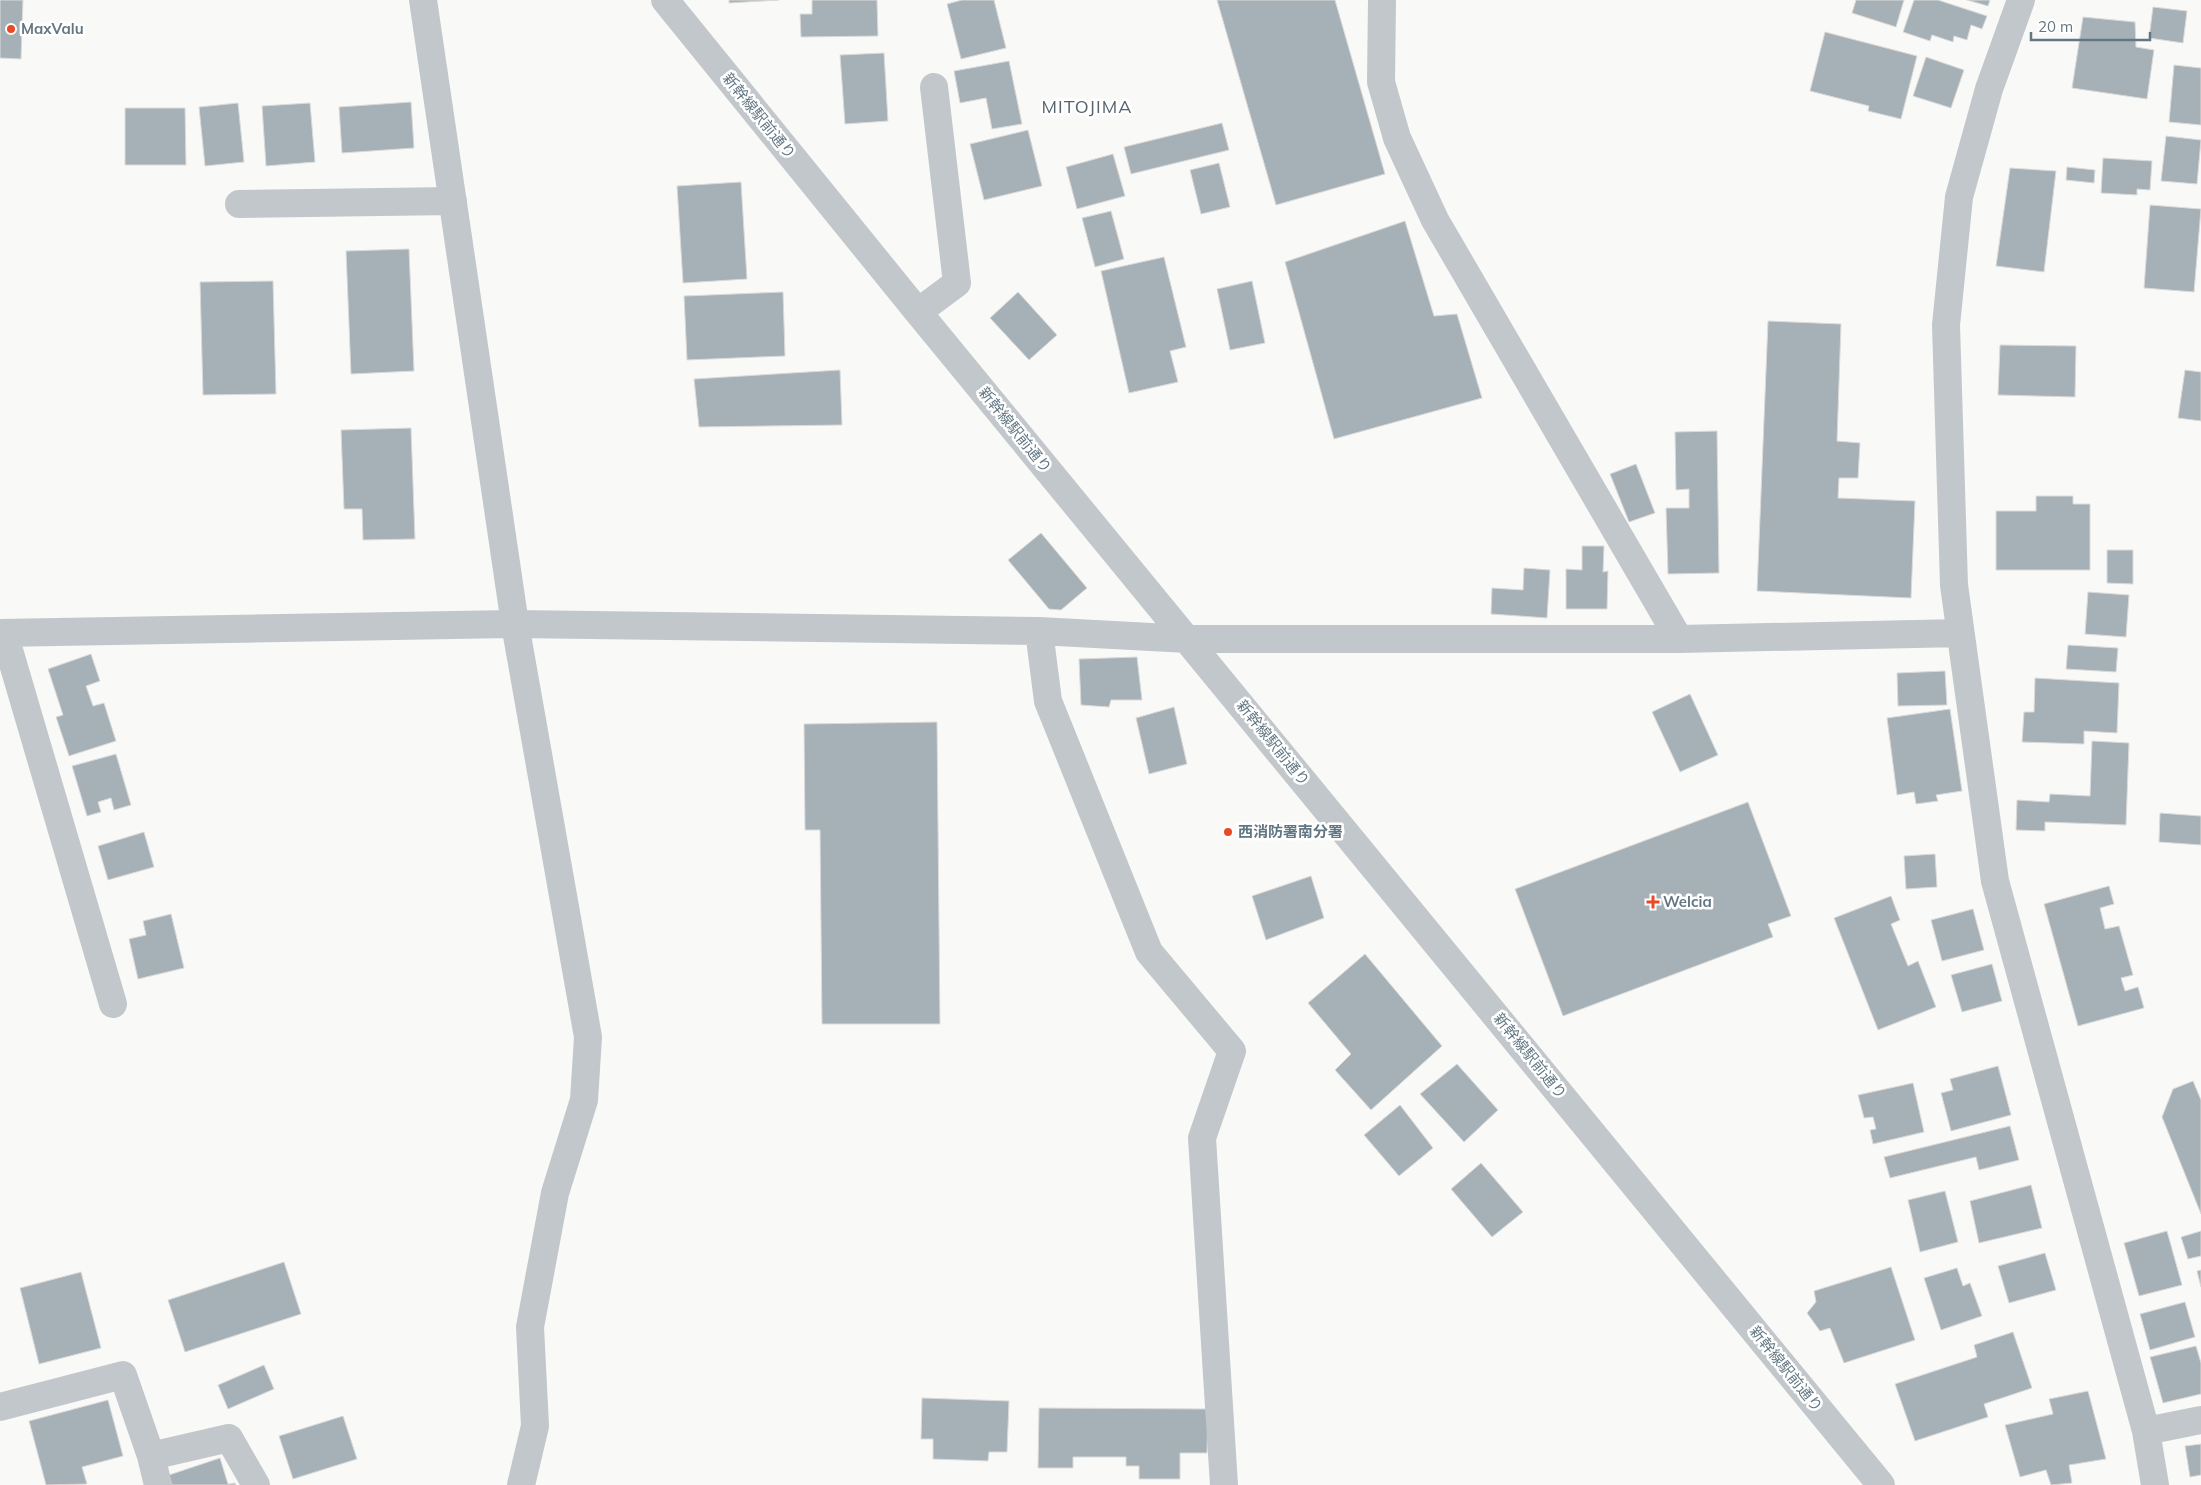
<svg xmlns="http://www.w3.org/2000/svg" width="2201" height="1485" font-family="Mulish,'Noto Sans JP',sans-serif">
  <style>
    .building { fill: #a6b1b7; stroke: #dbdbd9 }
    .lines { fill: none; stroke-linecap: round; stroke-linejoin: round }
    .minor { stroke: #c2c7cb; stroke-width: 28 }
    .poi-dot { fill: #ea4926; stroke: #fff; stroke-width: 2 }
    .labels { text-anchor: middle; stroke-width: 5; stroke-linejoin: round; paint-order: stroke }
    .poi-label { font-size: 15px; font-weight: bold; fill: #637783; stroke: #fff; text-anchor: start }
    .street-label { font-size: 15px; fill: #637783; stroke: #fff }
    .quarter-label { font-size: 18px; letter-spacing: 1px; fill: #55646d; stroke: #fff }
  </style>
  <rect width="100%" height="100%" fill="#f9f9f7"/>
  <!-- building -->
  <path class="building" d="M0,0H23L21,59L0,58Z
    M729,0H779L729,3Z
    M812,0H877L878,36L801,37L800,14H812Z
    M962,0H994L1006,48L961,59L947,4Z
    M1217,0H1335L1385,174L1276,205Z
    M1856,0H1904L1896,27L1852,13Z
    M1914,0H1938L1987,16L1982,29L1971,25L1967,40L1954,36L1953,42L1932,35L1930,41L1903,32Z
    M1967,0H1990L1988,6Z
    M2153,7L2187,11L2183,43L2149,38Z
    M2083,17L2135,22L2136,47L2154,50L2147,99L2072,88Z
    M1825,32L1917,56L1901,119L1868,111L1869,106L1810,91Z
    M884,53L888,121L845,124L840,55Z
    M1926,57L1964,70L1951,108L1913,96Z
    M1009,61L1022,124L992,129L986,98L960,103L954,71Z
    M2174,65L2201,68V125L2169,122Z
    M411,102L414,148L342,153L339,107Z
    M238,103L244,162L205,166L199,107Z
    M310,103L315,162L266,166L262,106Z
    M125,108H185L186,165H125Z
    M1222,123L1229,150L1131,174L1124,147Z
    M1028,130L1042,186L984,200L970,144Z
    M2166,136L2201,140L2197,184L2161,181Z
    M1113,154L1125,196L1077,209L1066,167Z
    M2103,158L2152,161L2150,190L2137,189V195L2101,193Z
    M1219,163L1230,207L1201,214L1190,170Z
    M2067,167L2095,170L2094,183L2066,180Z
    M2010,168L2056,171L2044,272L1996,266Z
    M741,182L747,279L683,283L677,186Z
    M2150,205L2201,209L2194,292L2144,288Z
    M1111,211L1124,259L1095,267L1082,218Z
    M1405,221L1434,316L1457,314L1482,398L1334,439L1285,262Z
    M409,249L414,371L351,374L346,251Z
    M1164,257L1186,347L1170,351L1178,382L1129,393L1101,271Z
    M273,281L276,394L203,395L200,282Z
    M1252,281L1265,343L1230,350L1217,289Z
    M783,292L785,356L687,360L684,296Z
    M1018,292L1057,335L1029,360L990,318Z
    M1768,321L1841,324L1837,441L1860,443L1858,478H1839L1838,498L1915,501L1911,598L1757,591Z
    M2000,345L2076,346L2075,397L1998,395Z
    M840,370L842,425L699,427L694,379Z
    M2185,370L2201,372V421L2178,418Z
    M411,428L415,539L363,540L362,509H344L341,430Z
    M1717,431L1719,573L1668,574L1666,508H1689V489L1676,490L1675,432Z
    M1636,464L1655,513L1629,522L1610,474Z
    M2036,496H2073V504H2090V570H1996V511H2036Z
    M1041,533L1087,588L1061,610L1049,609L1008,560Z
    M1582,546H1604L1603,572L1608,571L1607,609H1566V569L1582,570Z
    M2107,550H2133V584L2107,583Z
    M1524,568L1550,570L1547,618L1491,614L1492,588L1523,590Z
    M2088,592L2129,595L2126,637L2085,634Z
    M2068,645L2118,648L2116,672L2066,669Z
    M91,654L100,681L86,686L93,706L104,703L116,741L69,756L56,717L63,715L48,669Z
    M1137,657L1142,700H1111L1109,707L1081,705L1079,659Z
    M1945,671L1947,705L1898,706L1897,673Z
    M2035,678L2119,683L2117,733L2084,731V744L2022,742L2024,712H2034Z
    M1690,694L1718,755L1680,772L1652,712Z
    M1174,707L1187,764L1149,774L1136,718Z
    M1950,709L1962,791L1936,795L1938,801L1916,804L1914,792L1897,795L1887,718Z
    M937,722L940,1024H822L820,830H805L804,724Z
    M2092,741L2129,743L2126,825L2045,822V831L2016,830L2017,800L2049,802L2050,794L2090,796Z
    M116,754L131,805L114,810L111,798L98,802L101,812L87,816L72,766Z
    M1748,802L1791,916L1768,924L1773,937L1563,1016L1515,889Z
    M2160,813L2201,816V845L2159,842Z
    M144,832L154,867L108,880L98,846Z
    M1935,854L1937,887L1906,889L1904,856Z
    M1311,876L1324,918L1266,940L1252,896Z
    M2109,886L2114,904L2100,908L2105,929L2119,926L2133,975L2121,978L2125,991L2138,987L2144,1008L2078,1026L2044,904Z
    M1891,896L1900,920L1891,924L1908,966L1918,961L1936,1007L1878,1030L1834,918Z
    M1973,909L1984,950L1942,961L1931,920Z
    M171,914L184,968L138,979L129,939L146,935L143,921Z
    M1365,954L1442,1046L1371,1110L1335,1070L1351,1054L1308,1003Z
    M1992,964L2002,1001L1962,1012L1951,975Z
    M1457,1064L1498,1110L1464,1142L1420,1094Z
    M1998,1066L2011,1115L1951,1131L1941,1093L1953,1090L1950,1079Z
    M2193,1081L2201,1100V1214L2162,1117L2173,1089Z
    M1913,1083L1924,1132L1873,1144L1870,1130L1876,1129L1873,1117L1864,1118L1858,1095Z
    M1400,1105L1433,1148L1399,1176L1364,1135Z
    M2010,1126L2019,1160L1979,1170L1976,1157L1890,1178L1884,1157Z
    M1481,1163L1523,1212L1492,1237L1451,1189Z
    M2031,1185L2042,1228L1979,1243L1970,1201Z
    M1945,1191L1958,1242L1920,1252L1908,1200Z
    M2167,1231L2182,1285L2139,1296L2124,1243Z
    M2201,1231V1256L2188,1259L2181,1237Z
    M2045,1253L2056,1290L2009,1303L1998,1266Z
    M284,1262L301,1314L185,1352L168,1300Z
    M1891,1267L1915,1340L1844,1363L1830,1328L1820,1331L1807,1313L1816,1302L1814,1291Z
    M1957,1268L1963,1286L1970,1283L1982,1316L1941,1330L1924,1278Z
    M2201,1270V1287L2197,1271Z
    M81,1272L101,1348L39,1364L20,1288Z
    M2185,1302L2195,1337L2150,1350L2140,1314Z
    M2013,1332L2032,1388L1984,1404L1988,1417L1915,1441L1895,1384L1977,1357L1974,1345Z
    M2196,1346L2201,1363V1394L2163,1403L2150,1357Z
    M264,1365L274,1389L228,1409L218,1385Z
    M2088,1391L2106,1459L2069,1465L2072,1483L2051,1485L2046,1470L2020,1477L2005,1425L2053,1414L2049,1399Z
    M922,1398L1009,1401L1007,1452H989L988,1461L933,1459V1439H921Z
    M108,1400L123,1456L82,1467L87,1484L46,1485L29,1421Z
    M1039,1408L1208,1409L1207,1453H1180V1479H1139V1466H1126V1457H1073V1468H1038Z
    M343,1416L357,1459L293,1479L279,1436Z
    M2201,1444V1475L2190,1477L2185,1446Z
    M220,1458L228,1484L235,1483L236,1485H172L169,1475Z"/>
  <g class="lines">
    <!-- minor -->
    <path class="minor" d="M423,0L515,624L588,1037L584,1100L555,1193L530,1327L535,1426L521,1485
      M665,0L918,312L1881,1485
      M1382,0L1381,82L1397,138L1435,220L1679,639
      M2021,0L1989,89L1959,197L1946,325L1954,585L1995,881L2146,1431L2155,1485
      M239,204L453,201
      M918,312L957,283L934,87
      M1039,631L1048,701L1149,952L1232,1051L1202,1138L1224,1485
      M0,633L515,624L1039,631L1188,639H1679L1960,633
      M4,633L113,1004
      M0,1407L123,1375L151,1456L158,1485
      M2146,1431L2201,1420
      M151,1456L229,1438L256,1485"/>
  </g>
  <!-- markers -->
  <g class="poi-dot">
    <circle cx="11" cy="29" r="5"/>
    <circle cx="1228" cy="832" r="5"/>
    <path d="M1650.5 894.5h5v5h5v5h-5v5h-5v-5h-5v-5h5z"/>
  </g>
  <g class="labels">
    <!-- poi labels -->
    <g class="poi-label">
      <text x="21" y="34">MaxValu</text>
      <text x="1238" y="837">西消防署南分署</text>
      <text x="1663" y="907">Welcia</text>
    </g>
    <!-- street labels -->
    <g class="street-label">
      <text transform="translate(759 116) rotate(51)" y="5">新幹線駅前通り</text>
      <text transform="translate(1015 430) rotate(51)" y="5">新幹線駅前通り</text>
      <text transform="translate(1273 743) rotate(51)" y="5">新幹線駅前通り</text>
      <text transform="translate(1530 1056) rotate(51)" y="5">新幹線駅前通り</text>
      <text transform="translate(1786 1369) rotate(51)" y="5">新幹線駅前通り</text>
    </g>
    <!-- quarter labels -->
    <g class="quarter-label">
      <text x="1087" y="113">MITOJIMA</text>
    </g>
  </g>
  <!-- scale -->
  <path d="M2031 32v8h119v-8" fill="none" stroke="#637783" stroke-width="2.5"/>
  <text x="2038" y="32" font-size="15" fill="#637783" stroke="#ffffff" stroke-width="4" paint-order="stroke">20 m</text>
</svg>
